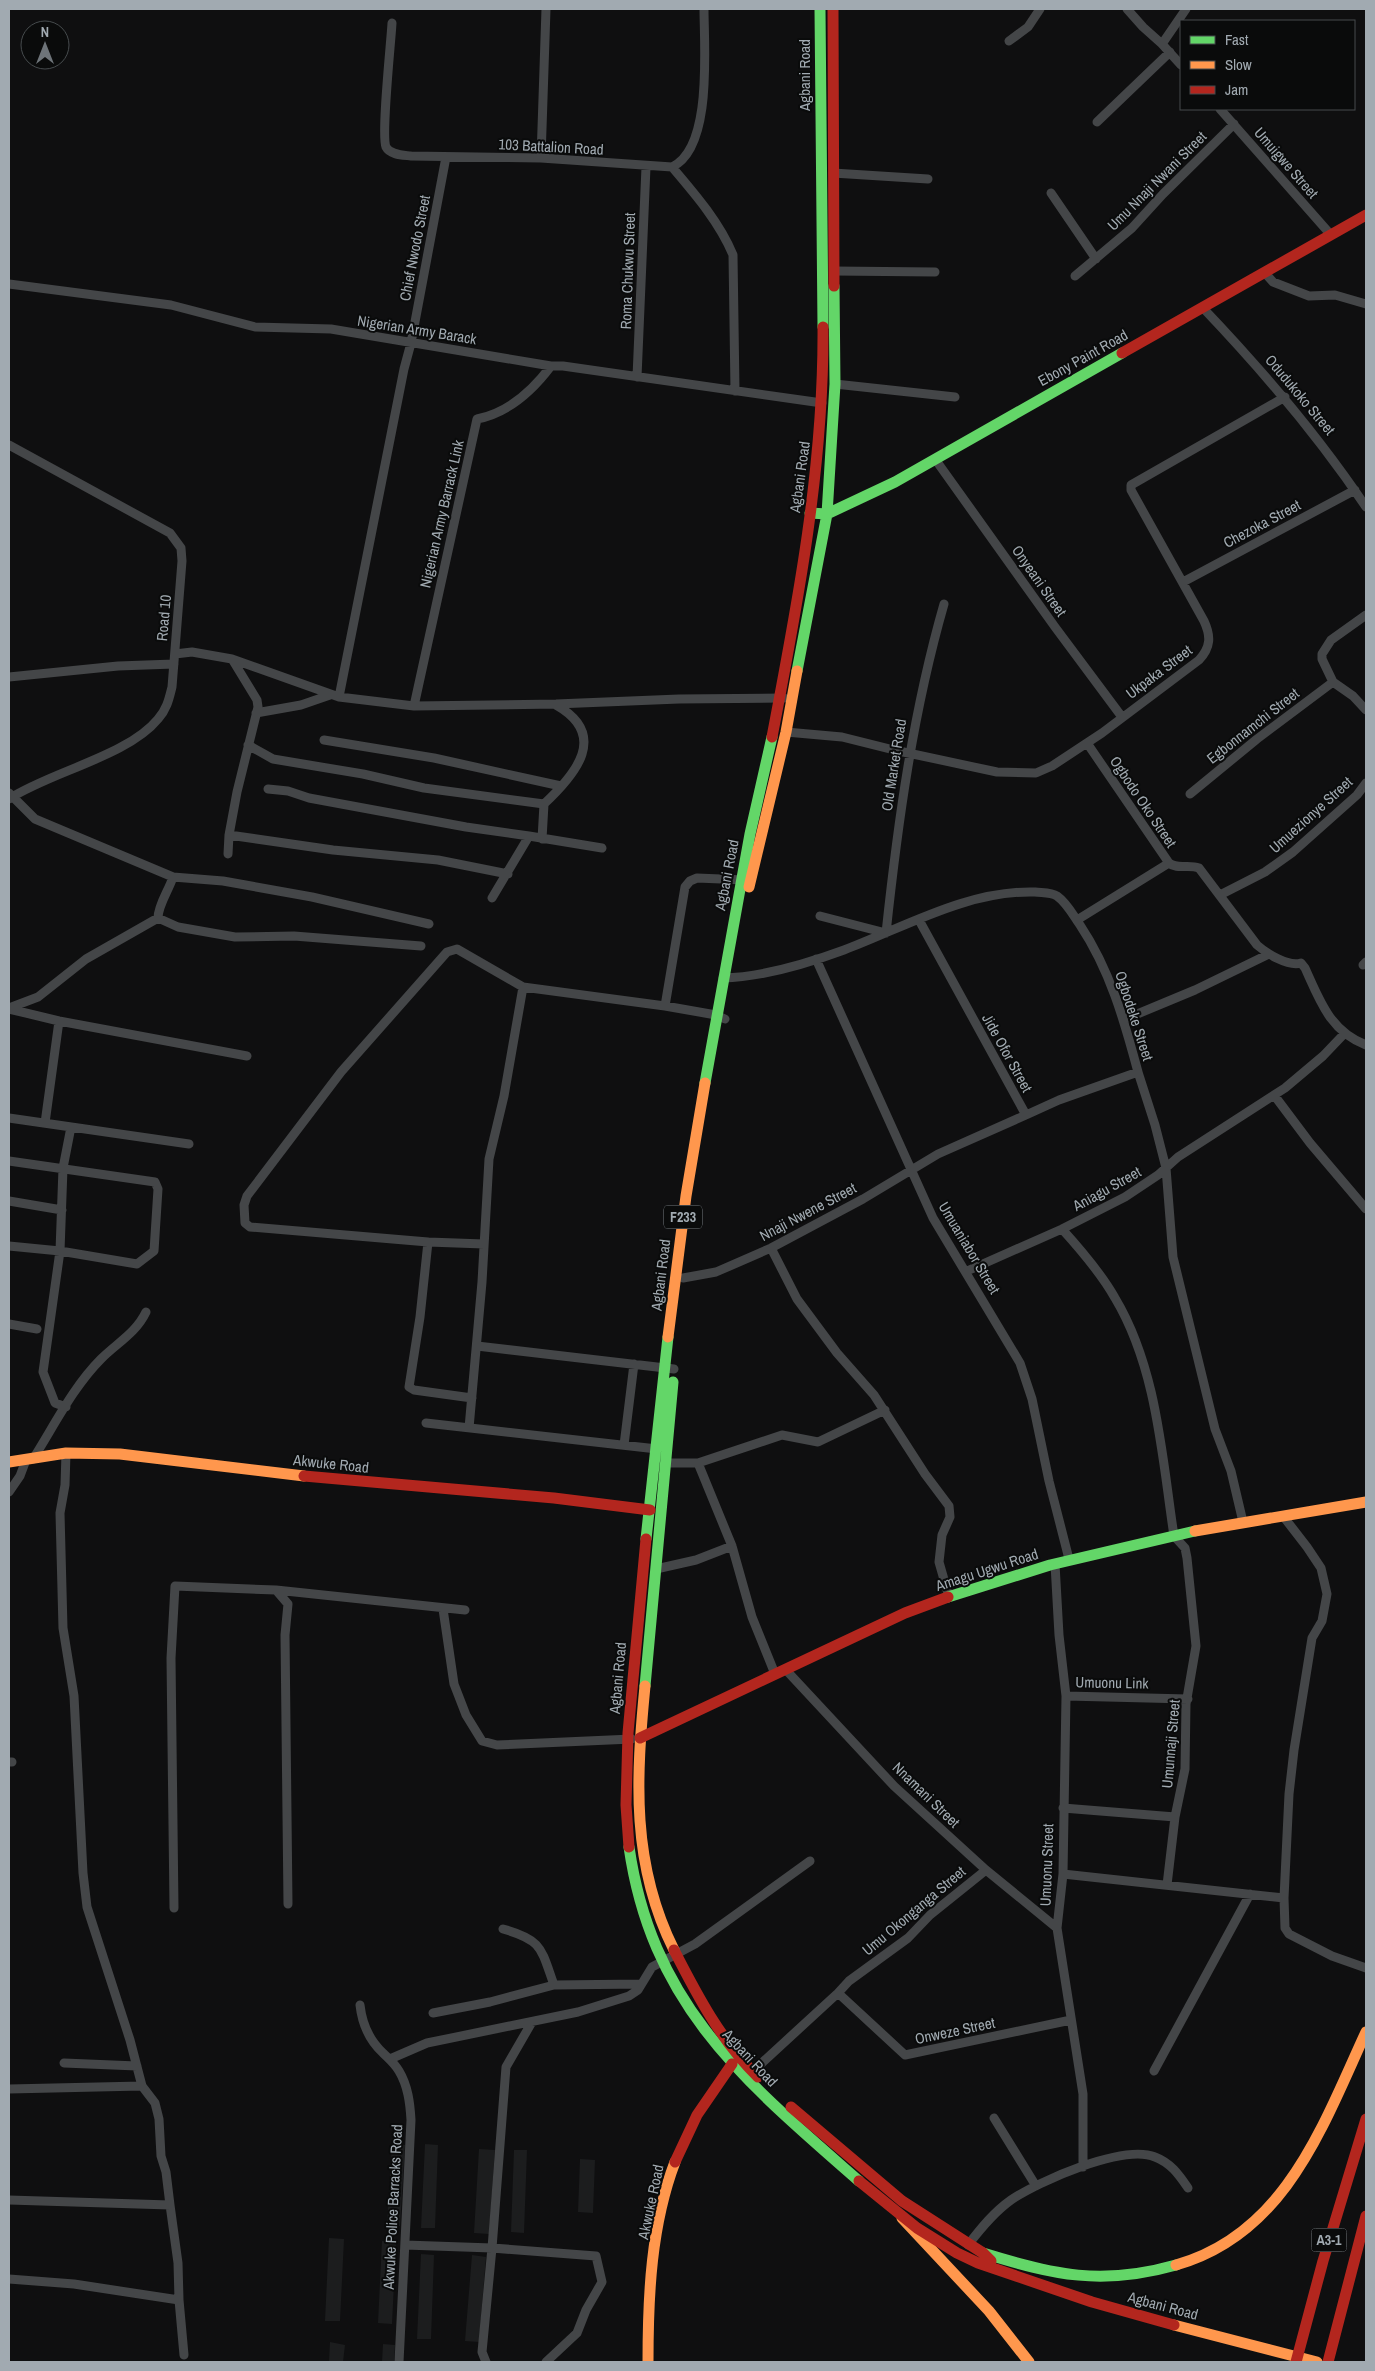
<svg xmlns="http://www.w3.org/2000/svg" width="1375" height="2371" font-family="'Archivo Narrow',sans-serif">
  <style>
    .built { fill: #1c1d1e }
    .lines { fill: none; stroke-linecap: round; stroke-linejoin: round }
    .street { stroke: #444648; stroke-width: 9 }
    .fast { stroke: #63d668; stroke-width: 11 }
    .slow { stroke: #ff974d; stroke-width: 11 }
    .jam { stroke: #b3261e; stroke-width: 11 }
    .labels { text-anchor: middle; stroke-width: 4; stroke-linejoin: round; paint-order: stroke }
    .shield { fill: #0a0b0b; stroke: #747a7f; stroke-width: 1 }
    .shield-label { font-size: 14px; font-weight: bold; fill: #a1aab1 }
    .street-label { font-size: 15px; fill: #a1aab1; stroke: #0a0b0b }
  </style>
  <rect width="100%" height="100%" fill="#0f0f10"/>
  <!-- built -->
  <path class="built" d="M392,2144L405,2145L400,2226L387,2225Z
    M425,2144L438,2145L435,2228H421Z
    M479,2149L495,2150L489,2234L474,2233Z
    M514,2150H527L524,2233L511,2232Z
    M580,2159L595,2160L593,2213L578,2212Z
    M329,2238L344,2239L340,2321H325Z
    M382,2241L396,2242L392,2324L378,2323Z
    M421,2254L434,2255L431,2339H417Z
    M472,2255L486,2257L479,2342L465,2341Z
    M330,2342L345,2345L343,2362H329Z
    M383,2344L395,2345L394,2362H382Z"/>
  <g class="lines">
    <!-- street -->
    <path class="street" d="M1127,9L1143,27L1162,44
      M392,23C391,42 381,135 386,147C390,155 403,155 411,156L541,158L672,167C713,148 704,47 704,9
      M1009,41L1028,27L1040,9
      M1181,65L1162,44L1186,9
      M1220,109L1331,235
      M1097,122L1170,52
      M541,158L546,9
      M672,167C695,194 720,223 733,255L735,391
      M833,173L928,179
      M1051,193L1096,259
      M834,271L935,272
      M1265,273L1273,282L1309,296L1335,295L1366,304
      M1075,276L1132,228L1163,194L1234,124
      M9,284L171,305L255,327L331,329L551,366H563L822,403
      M1203,308C1264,372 1317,434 1366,507
      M637,377L646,167
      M835,384L955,397
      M9,445L170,533L181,548L182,561L172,687C169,699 167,709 158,719C128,756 50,772 9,799
      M935,459L1055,627L1122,717
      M1183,582L1355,490
      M1366,615L1331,640L1322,654V659L1333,682L1353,696L1366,710
      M175,654L192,652L232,659L339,697L414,706L556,704L679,699L784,698
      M9,677L118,666L174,664
      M339,697L404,369L411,343L446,157
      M414,706L477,419C508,413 533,390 551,366
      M256,713L301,705L330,695
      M786,732L842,737L894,750L997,772L1036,773L1052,766L1102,733L1199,660C1211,647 1211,636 1204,621L1131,490V485L1285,397
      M324,740L434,758L561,786
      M1087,743L1169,863C1177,870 1188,864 1199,868L1257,945C1266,953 1288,967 1301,963L1305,968C1320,1001 1330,1031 1366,1045
      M248,745L273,759L363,774L424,788L544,804
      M268,789L288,791L309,798L466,827L529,836
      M9,793L35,819L173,877
      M1190,794L1257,739L1333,682
      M229,835L333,850L438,860L508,874
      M542,839L544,804C576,774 609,735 556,705
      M228,854L229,835L237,792L258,707L257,700L232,659
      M1220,895L1265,872L1293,852L1357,795L1366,783
      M492,898L529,836L602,848
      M820,916L886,933C898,821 913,712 944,604
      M158,918C158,905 169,890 173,877L223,881L312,897L429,924
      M1077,920L1169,863
      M816,959L933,1218L1020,1363L1032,1399L1049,1481L1069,1559
      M1363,965L1366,962
      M723,978C764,977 806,964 844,950C905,927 968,890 1035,892C1042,893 1051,892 1057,896C1067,903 1073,915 1080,925C1110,970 1124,1020 1138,1072L1059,1100L1026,1115
      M665,1006L685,887L690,881L697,878L745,880
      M9,1008L38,997L86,959L158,918L178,927L235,937L294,936L421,946
      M9,1009L59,1021L247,1056
      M1123,1020L1195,990L1269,954
      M1138,1072L1155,1125L1166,1168L1173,1257L1215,1429L1231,1471L1243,1522
      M1274,1095L1310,1143L1366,1209
      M9,1118L189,1144
      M45,1123L59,1021
      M9,1161L155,1182L158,1189L154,1251L137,1264L60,1251L9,1246
      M9,1201L62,1210
      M1062,1229C1081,1250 1101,1273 1115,1298C1157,1368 1162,1457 1174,1536L1185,1548L1187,1558L1196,1646L1186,1704L1185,1769L1175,1817L1063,1808
      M428,1242L420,1317L409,1387L414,1390L472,1398
      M484,1244L428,1242L250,1227L245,1223L244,1205L247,1196L341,1072L447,952L457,949L523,987L665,1006L716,1015L725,1019
      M771,1248L797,1299L837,1353L874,1395L925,1474L949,1506L950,1517L942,1535L939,1562L949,1597
      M967,1271L1062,1229L1125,1197L1158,1175L1178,1157L1285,1088L1323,1056L1344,1034
      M683,1278L716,1272L771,1248L863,1199L938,1154L1026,1115L919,920
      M9,1324L37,1329
      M477,1346L674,1369
      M66,1407L55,1403L43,1372L60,1251L63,1168L71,1127
      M426,1423L657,1449
      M469,1428L482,1282L489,1159L504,1096L523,987
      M624,1445L634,1364
      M33,1459C54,1426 73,1387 101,1359C117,1343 136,1333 146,1312
      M665,1463H698L782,1435L818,1442L885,1410
      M698,1463L732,1546L752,1617L775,1674
      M9,1492L20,1476L26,1460
      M1283,1516L1307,1547L1321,1568L1327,1594L1322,1621L1312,1638L1294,1750L1289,1794L1284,1898
      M1055,1564L1059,1635L1066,1696L1063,1874L1057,1928L1083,2094V2167
      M656,1569L696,1560L732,1546
      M276,1590L288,1604L285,1635L288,1904
      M443,1609L454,1684L466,1715L482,1741L497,1745L632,1739
      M786,1670L894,1786L986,1870L1057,1928
      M1066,1696L1188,1699
      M9,1762H12
      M1063,1874L1284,1898L1285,1928L1289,1934L1332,1956L1366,1968
      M1167,1885L1175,1817
      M174,1908L171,1658L175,1586L276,1590L465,1610
      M503,1929C543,1940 541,1949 554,1985
      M838,1993L905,2055L1071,2020
      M360,2005C362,2023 369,2040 383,2053C389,2059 395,2064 399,2071C408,2086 410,2103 411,2120L399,2362
      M433,2013L490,2002L554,1985L641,1984
      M390,2059L427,2043L578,2012L629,1996L638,1990L652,1967L695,1944L810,1861
      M64,2063L137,2066
      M1154,2071L1250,1894
      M752,2072L838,1993L849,1981L908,1938L930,1915L986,1870
      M9,2089L142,2086
      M994,2118L1036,2186
      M9,2200L170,2205L166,2172L161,2156L159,2119L155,2103L142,2086L130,2040L87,1907L83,1873L74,1696L63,1628L60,1513L65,1485L66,1453
      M170,2205L178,2263L179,2300L184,2355
      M405,2245L492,2248L506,2067L532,2022
      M968,2245C981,2228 994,2212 1011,2200C1039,2181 1123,2144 1155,2157C1171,2163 1179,2175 1188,2188
      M9,2279L74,2284L179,2300
      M486,2362L482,2352L492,2248L596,2256L602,2282L586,2310L577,2333L546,2362"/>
    <!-- fast -->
    <path class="fast" d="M820,9L823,327
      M810,513L827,514L895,482L1122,353
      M797,671L827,514L835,384L834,286
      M705,1083L750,834L772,737
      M646,1539L668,1337
      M948,1597L1050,1565L1195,1531
      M645,1686L673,1382
      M629,1847C652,2006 745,2081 859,2181
      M983,2253C1054,2275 1102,2286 1176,2265"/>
    <!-- slow -->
    <path class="slow" d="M749,887L786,732L797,671
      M668,1337L686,1196L705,1083
      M9,1462L66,1453L120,1454L304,1476
      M1195,1531L1366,1502
      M645,1686C636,1779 631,1864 674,1950
      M902,2218L989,2311L1029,2362
      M1176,2265C1286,2234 1323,2125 1366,2032
      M1174,2325L1317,2362
      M648,2362C648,2295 651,2225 675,2162"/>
    <!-- jam -->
    <path class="jam" d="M833,9L834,286
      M1122,353L1366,215
      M772,737C798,602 824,465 823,327
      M304,1476L554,1498L650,1510
      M640,1738L905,1613L948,1597
      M629,1847L626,1805L628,1733L646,1539
      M674,1950C697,1995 721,2041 758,2077
      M791,2107L902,2201L983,2253L991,2261
      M675,2162L697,2115L732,2064
      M859,2181L917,2228L957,2253L978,2263L1092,2302L1174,2325
      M1296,2362L1323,2261L1366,2119
      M1328,2362L1366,2216"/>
  </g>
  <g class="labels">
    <!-- shield labels -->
    <g class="shield">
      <rect x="664" y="1205.5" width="38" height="23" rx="4"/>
      <rect x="1311.5" y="2228.5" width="35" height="23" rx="4"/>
    </g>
    <g class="shield-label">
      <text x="683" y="1222">F233</text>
      <text x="1329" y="2245">A3-1</text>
    </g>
    <!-- street labels -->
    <g class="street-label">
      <text transform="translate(805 75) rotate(-90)" y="5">Agbani Road</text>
      <text transform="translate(551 147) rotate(3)" y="5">103 Battalion Road</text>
      <text transform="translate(1286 163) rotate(49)" y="5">Umuigwe Street</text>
      <text transform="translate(1157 181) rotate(-45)" y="5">Umu Nnaji Nwani Street</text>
      <text transform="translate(415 248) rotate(-79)" y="5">Chief Nwodo Street</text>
      <text transform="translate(628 271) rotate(-88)" y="5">Roma Chukwu Street</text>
      <text transform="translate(417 330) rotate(9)" y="5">Nigerian Army Barack</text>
      <text transform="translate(1083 358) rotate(-29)" y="5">Ebony Paint Road</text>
      <text transform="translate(1300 395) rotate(50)" y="5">Odudukoko Street</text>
      <text transform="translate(800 477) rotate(-82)" y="5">Agbani Road</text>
      <text transform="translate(442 514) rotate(-77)" y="5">Nigerian Army Barrack Link</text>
      <text transform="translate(1262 524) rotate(-28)" y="5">Chezoka Street</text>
      <text transform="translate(1039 581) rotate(55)" y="5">Onyeani Street</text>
      <text transform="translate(164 618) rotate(-85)" y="5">Road 10</text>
      <text transform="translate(1159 672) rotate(-37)" y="5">Ukpaka Street</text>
      <text transform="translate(1253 726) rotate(-38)" y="5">Egbonnamchi Street</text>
      <text transform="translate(894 765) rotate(-81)" y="5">Old Market Road</text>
      <text transform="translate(1143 802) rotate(56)" y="5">Ogbodo Oko Street</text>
      <text transform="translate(1311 815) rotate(-42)" y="5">Umuezionye Street</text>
      <text transform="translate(727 875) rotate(-79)" y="5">Agbani Road</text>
      <text transform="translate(1134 1016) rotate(72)" y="5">Ogbodeke Street</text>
      <text transform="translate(1007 1053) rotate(61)" y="5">Jide Ofor Street</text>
      <text transform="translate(1107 1189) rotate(-29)" y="5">Aniagu Street</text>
      <text transform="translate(808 1212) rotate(-28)" y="5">Nnaji Nwene Street</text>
      <text transform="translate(969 1248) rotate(59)" y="5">Umuaniabor Street</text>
      <text transform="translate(661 1275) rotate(-83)" y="5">Agbani Road</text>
      <text transform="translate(331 1464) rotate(6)" y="5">Akwuke Road</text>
      <text transform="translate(987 1570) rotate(-18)" y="5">Amagu Ugwu Road</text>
      <text transform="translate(618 1678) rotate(-85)" y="5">Agbani Road</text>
      <text transform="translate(1112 1683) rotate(1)" y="5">Umuonu Link</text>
      <text transform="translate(1171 1744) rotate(-85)" y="5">Umunnaji Street</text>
      <text transform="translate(926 1795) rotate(44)" y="5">Nnamani Street</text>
      <text transform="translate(1047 1865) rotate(-88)" y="5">Umuonu Street</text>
      <text transform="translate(914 1911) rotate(-40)" y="5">Umu Okonganga Street</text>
      <text transform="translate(955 2031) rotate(-12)" y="5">Onweze Street</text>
      <text transform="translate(750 2058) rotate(47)" y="5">Agbani Road</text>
      <text transform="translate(651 2202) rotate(-78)" y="5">Akwuke Road</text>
      <text transform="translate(393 2207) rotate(-87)" y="5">Akwuke Police Barracks Road</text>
      <text transform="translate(1163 2306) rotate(15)" y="5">Agbani Road</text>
    </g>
  </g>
  <!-- border -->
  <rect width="1375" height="2371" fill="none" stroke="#a1aab1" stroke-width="20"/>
  <!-- legend -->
  <rect x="1180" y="20" width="175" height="90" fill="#0a0b0b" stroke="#464b4d"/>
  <rect x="1190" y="36" width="25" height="8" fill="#63d668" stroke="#464b4d"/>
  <text x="1225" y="45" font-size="15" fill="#a1aab1">Fast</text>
  <rect x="1190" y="61" width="25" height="8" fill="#ff974d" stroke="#464b4d"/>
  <text x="1225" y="70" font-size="15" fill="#a1aab1">Slow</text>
  <rect x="1190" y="86" width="25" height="8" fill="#b3261e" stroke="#464b4d"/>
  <text x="1225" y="95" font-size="15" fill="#a1aab1">Jam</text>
  <!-- north arrow -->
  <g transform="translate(45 45)"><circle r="24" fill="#0a0b0b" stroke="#464b4d"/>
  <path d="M0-4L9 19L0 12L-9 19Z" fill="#6e7479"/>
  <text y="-8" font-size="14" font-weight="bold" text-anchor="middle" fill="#a1aab1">N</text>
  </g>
</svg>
